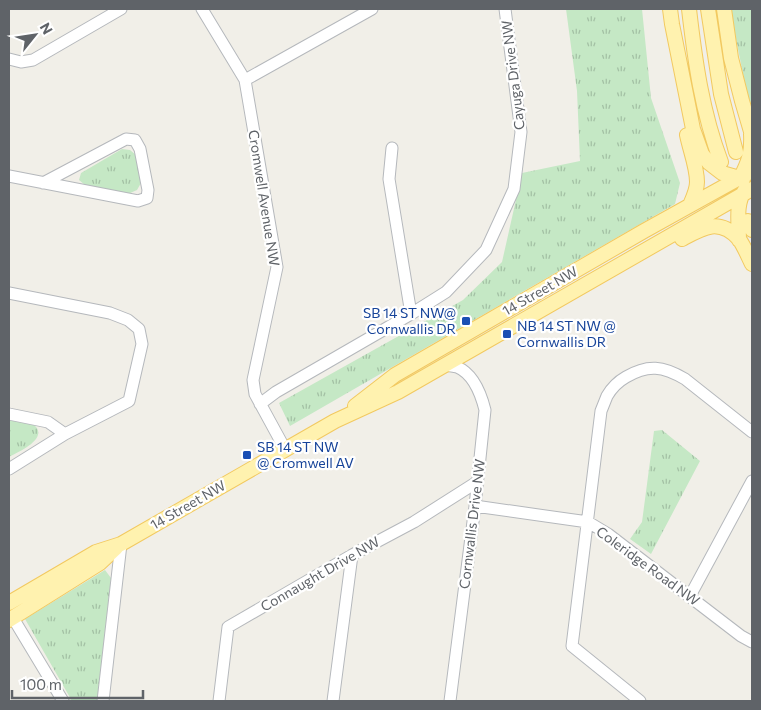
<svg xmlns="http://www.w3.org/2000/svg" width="761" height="710" font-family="Commissioner,sans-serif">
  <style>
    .park { fill: url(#park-tufts) }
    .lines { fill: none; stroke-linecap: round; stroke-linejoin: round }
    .minor-casing { stroke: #b5b8bc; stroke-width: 13 }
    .major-casing { stroke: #f2c960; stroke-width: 16 }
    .minor { stroke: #fff; stroke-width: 11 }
    .major { stroke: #fff2af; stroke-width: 14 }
    .transit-dot { fill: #1a4fb4; stroke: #fff; stroke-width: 2 }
    .labels { text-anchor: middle; stroke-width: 4.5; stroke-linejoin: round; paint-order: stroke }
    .street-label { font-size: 14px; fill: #5f6368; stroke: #fff }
    .transit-label { font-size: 14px; fill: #164399; stroke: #fff; text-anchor: start }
  </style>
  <defs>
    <pattern id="park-tufts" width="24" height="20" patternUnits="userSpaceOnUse" patternTransform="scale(1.25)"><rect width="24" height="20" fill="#c5e8c5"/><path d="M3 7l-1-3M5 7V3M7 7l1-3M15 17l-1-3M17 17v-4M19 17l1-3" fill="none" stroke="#a3c0a4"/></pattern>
  </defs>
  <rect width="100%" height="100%" fill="#f1efe8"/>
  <!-- park -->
  <path class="park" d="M566,9H642L651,98L680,183L675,204L290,426L279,403L463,300L502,262L522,173L580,161L577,91Z
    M730,9H752V118L750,109Z
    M122,149L130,150L136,155L141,183L137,190L128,194L85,185L79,180L81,173Z
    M9,418C16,419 27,420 33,424C51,438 18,452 9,457Z
    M662,430L700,461L651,554L630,539L642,522L654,431Z
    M105,570L111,578L97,701H72L25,619Z"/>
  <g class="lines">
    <defs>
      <path id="minor" d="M202,9L245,80L277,267L253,380L255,394L285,449
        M9,59L21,62L33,60L121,9
        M245,80L372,9
        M392,148L389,179L411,314
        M9,176L138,201L147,198L148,190L140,149L135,140L126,139L43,183
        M9,293L110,313L128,320L139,329L142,344L129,401L65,434L9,469
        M446,365C449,366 454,366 457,367C474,374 481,394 485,410L475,506L450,701
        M260,404L276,392L411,314L446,292L486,250L514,189L521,132L505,9
        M9,414L48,422L65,434
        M475,506L588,522L608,534L741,636L752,642
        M690,596L752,481
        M13,618L63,701
        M103,701L121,544
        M219,701L228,627L352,555L414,522L477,482
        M333,701L352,555
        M640,701L572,646L601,411C603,406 605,401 607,396C611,389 619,381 626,377C648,364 663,366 685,379L752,432"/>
      <path id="major" d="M670,9L672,24L693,129L702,154L709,163L722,173L743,179
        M689,9C695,61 702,112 721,162
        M708,9L721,94L736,152
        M724,9L731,58L742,101L752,135
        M687,135C690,150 697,167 697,182C697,190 693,198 690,205
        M740,179C749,161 752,153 751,134
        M748,221L752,230
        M682,239C702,228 719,217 739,239C744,246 748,256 752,264
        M739,240C739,224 735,204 745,190
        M355,406L395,375L644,231L752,171
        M9,603L96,552L121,544L335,421L398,392L752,189
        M9,620L100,563L116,548"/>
    </defs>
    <!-- minor casing -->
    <use href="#minor" class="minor-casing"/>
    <!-- major casing -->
    <use href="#major" class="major-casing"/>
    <!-- minor -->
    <use href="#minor" class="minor"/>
    <!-- major -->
    <use href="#major" class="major"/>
  </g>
  <!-- markers -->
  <g class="transit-dot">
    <rect x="461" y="316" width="10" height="10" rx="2.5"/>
    <rect x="502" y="329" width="10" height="10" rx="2.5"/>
    <rect x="242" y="450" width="10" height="10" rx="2.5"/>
  </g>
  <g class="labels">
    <!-- street labels -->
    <g class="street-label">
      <text transform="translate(513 75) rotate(-97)" y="5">Cayuga Drive NW</text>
      <text transform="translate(264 198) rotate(81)" y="5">Cromwell Avenue NW</text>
      <text transform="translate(540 291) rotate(-30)" y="5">14 Street NW</text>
      <text transform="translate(188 505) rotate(-30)" y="5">14 Street NW</text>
      <text transform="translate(472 524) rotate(-83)" y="5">Cornwallis Drive NW</text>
      <text transform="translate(648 566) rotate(36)" y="5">Coleridge Road NW</text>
      <text transform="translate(320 574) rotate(-30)" y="5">Connaught Drive NW</text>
    </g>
    <!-- transit labels -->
    <g class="transit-label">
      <text x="456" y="318" text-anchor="end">SB 14 ST NW@<tspan x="456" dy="16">Cornwallis DR</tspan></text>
      <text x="517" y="331">NB 14 ST NW @<tspan x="517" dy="16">Cornwallis DR</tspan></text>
      <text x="257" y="452">SB 14 ST NW<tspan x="257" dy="16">@ Cromwell AV</tspan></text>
    </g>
  </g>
  <!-- border -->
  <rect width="761" height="710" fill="none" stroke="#5f6368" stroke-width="20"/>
  <!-- north arrow -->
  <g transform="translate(35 35) rotate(60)" stroke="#ffffff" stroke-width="4" paint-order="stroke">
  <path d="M0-4L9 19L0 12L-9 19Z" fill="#5f6368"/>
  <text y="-8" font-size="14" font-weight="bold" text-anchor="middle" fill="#5f6368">N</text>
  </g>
  <!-- scale -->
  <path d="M12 690v8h131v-8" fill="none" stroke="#5f6368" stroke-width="2.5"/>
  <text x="20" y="690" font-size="15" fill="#5f6368" stroke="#ffffff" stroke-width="4" paint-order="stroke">100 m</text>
</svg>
